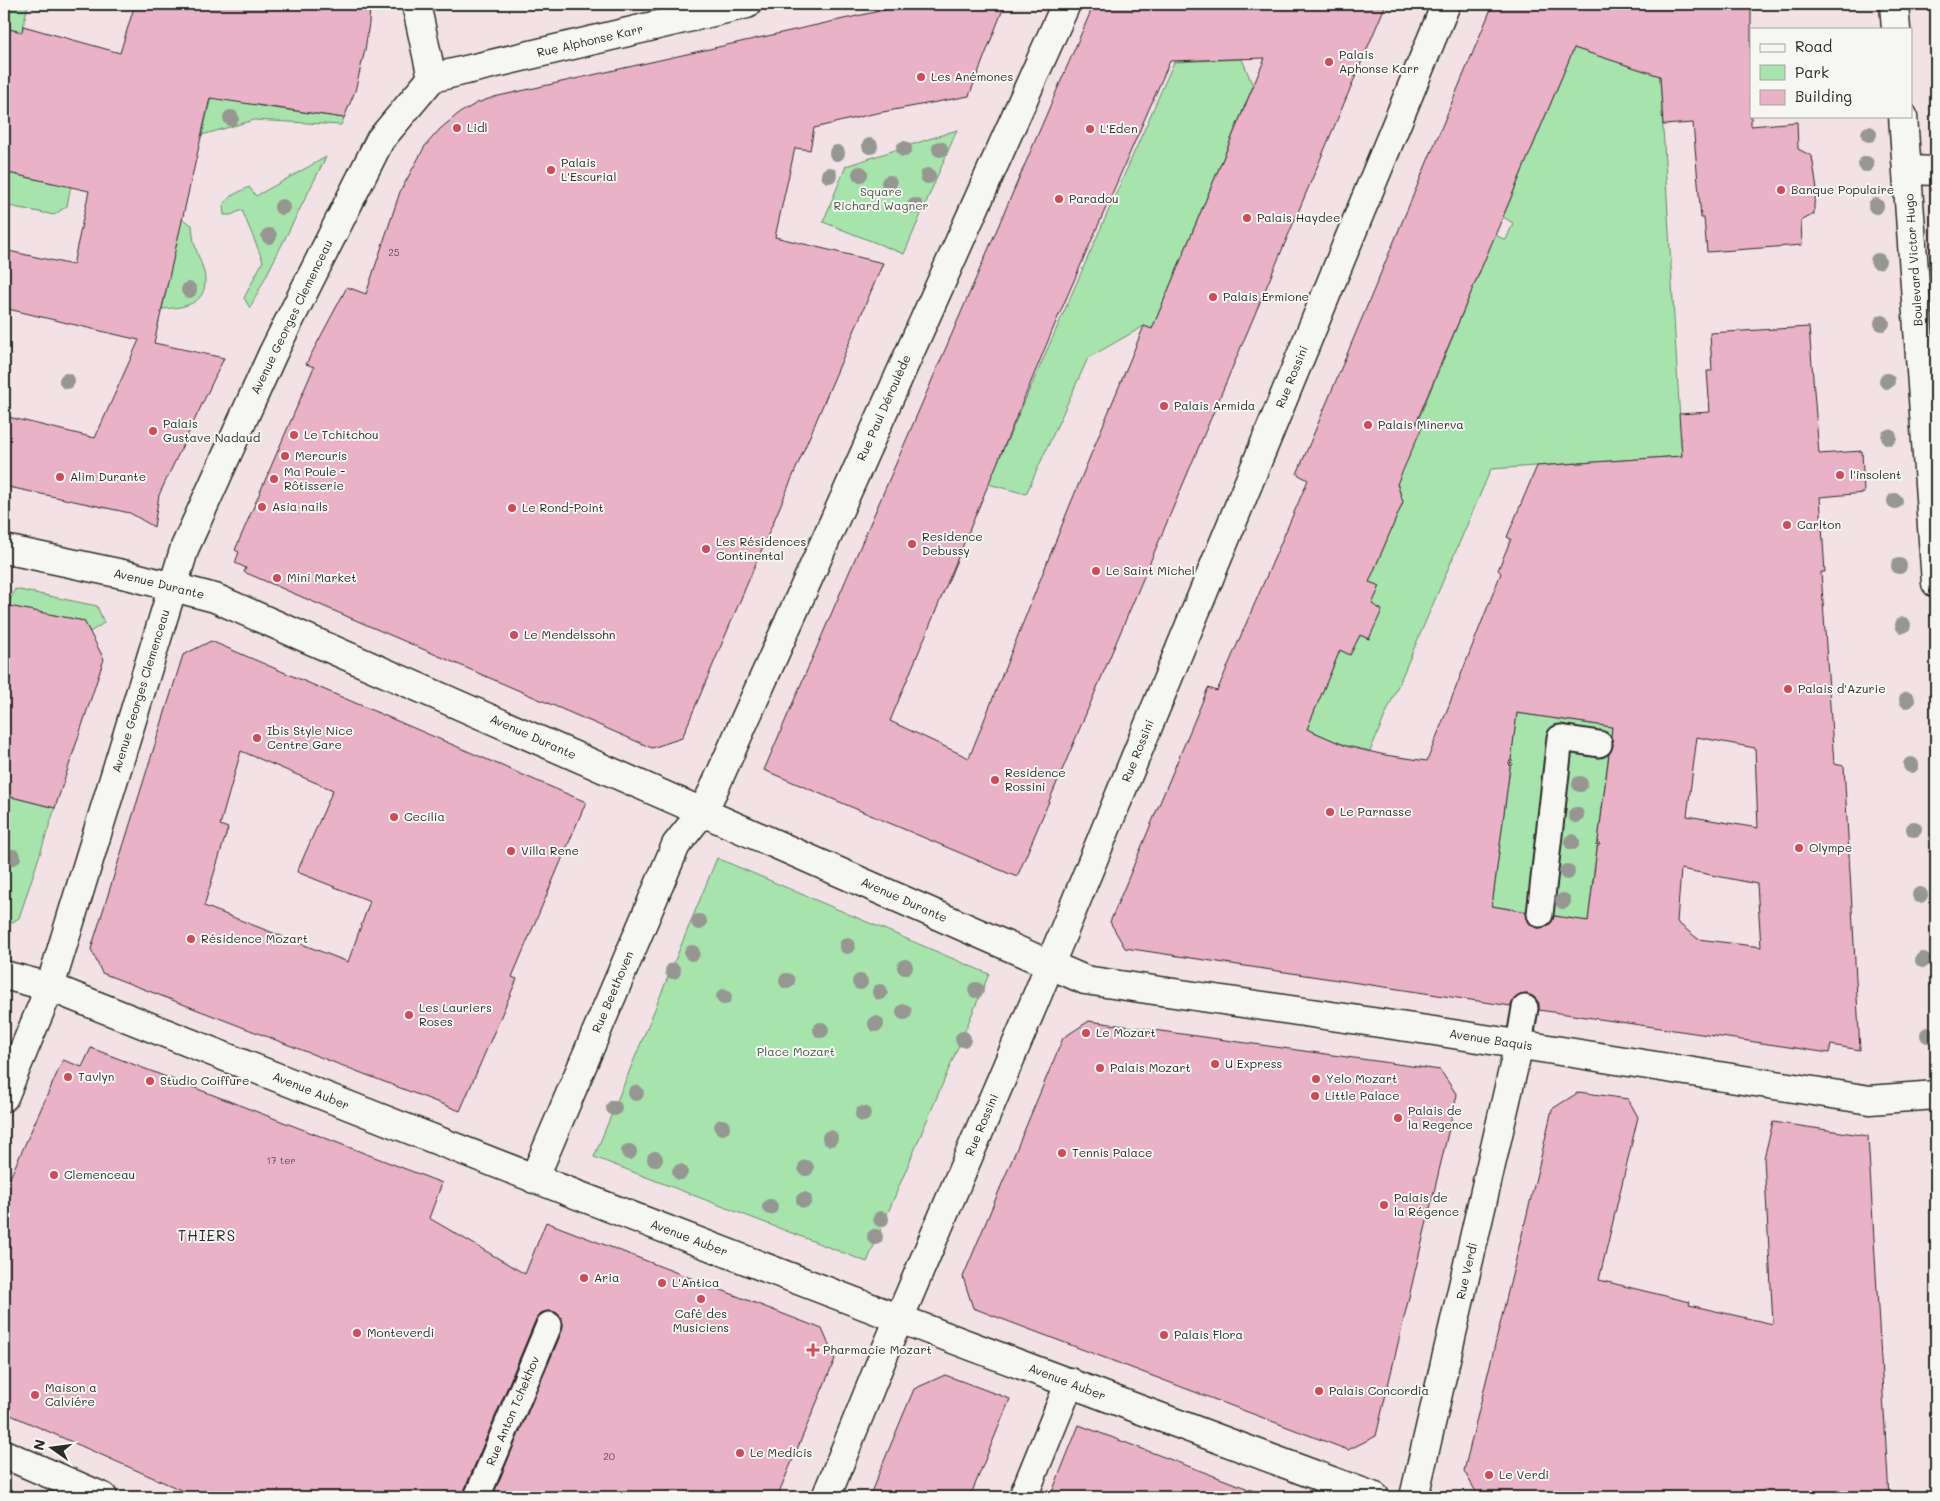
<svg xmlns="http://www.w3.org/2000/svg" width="1940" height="1501" font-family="Mali,sans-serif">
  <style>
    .green { fill: #a6e4ab; stroke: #68886b }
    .building { fill: #eab2c7; stroke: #2b2b2b; fill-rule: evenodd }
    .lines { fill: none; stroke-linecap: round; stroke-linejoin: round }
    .service-casing { stroke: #2b2b2b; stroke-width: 29 }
    .minor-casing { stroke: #2b2b2b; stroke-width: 31 }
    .tertiary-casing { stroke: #2b2b2b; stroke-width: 31 }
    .secondary-casing { stroke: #2b2b2b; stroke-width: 31 }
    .service { stroke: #f6f6f2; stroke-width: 25 }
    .minor { stroke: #f6f6f2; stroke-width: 28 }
    .tertiary { stroke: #f6f6f2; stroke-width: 28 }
    .secondary { stroke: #f6f6f2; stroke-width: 28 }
    .tree { fill: #969790 }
    .poi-dot { fill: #d1495b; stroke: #f6f6f2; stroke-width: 2 }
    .labels { text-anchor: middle; stroke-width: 4; stroke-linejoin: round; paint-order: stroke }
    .number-label { font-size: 10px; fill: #5b4d52 }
    .street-label { font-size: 12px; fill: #2b2b2b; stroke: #f6f6f2 }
    .poi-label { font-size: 12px; fill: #2b2b2b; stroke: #f6f6f2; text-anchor: start }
    .park-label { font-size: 12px; fill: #4a594b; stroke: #f6f6f2 }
    .quarter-label { font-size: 15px; letter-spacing: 1px; fill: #2b2b2b; stroke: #f6f6f2 }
  </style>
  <rect width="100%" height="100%" fill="#f2e2e5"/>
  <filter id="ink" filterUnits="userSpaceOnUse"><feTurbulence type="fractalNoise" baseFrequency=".02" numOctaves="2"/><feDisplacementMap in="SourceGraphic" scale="10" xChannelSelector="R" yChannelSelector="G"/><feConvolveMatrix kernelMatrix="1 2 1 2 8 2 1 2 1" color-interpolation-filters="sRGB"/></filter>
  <g filter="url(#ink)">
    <!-- green -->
    <path class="green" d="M4,4H28L22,32L4,28Z
      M1574,48L1660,76L1682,456L1491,469L1370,751L1346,746L1307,729L1340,650L1350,655L1360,635L1369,639L1381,610L1372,604L1380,586L1369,582L1403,502L1395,475L1406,463L1421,427L1417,423L1495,235L1506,240L1513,223L1503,217Z
      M1242,59L1253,86L1152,329L1144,326L1088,358L1026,494L988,484L1174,62Z
      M219,63L259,106L344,118L341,125L254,120L202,135Z
      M957,130L904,254L823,222L846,166Z
      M326,157L250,308L244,298L263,261L242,210L231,215H224L223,205L231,196L249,187L256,196Z
      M4,172L52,183L68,173L73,174L67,206L54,215L4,205Z
      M182,219L192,225C193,233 193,241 196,249C199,259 206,272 205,283C204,306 179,308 162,309Z
      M15,589L97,606L104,623L90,632L84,621L8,606Z
      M1517,713L1612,727L1588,921L1492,906Z
      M4,795L55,808L19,918L4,927Z
      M717,858L989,974L867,1262L594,1157Z"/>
    <!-- building -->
    <path class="building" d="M135,4H370L369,23L365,50L355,91L344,118L210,98L154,343L224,358L159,495L154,527L130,513L4,486V416L95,438L139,340L4,308V250L73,265L89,191L4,172V28L22,32L23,26L120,53Z
      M911,4H1005L969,96L872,114L814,128L810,150L795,148L775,237L883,263L682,738L652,748L244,572L246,568L235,563L239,552L235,550L314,367L306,364L347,287L366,294L400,192L425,146L440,129L458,114L477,103L494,97Z
      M1094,4H1386L1017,877L764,770ZM1265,58L1152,329L1144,326L1070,505L969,758L890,721L1055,324L1170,61Z
      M1493,4H1751V126L1797,122L1798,149L1812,156L1817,190L1814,204V214L1801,221L1802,245L1707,252L1704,218H1701L1693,123L1663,125L1660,76L1574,48L1416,423L1422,427L1397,484L1403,502L1369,582L1380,586L1372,604L1382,610L1369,639L1360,635L1350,655L1340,650L1307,729L1346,746L1385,755L1427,761L1501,573L1498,570L1511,539L1507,537L1537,466L1682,456L1679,414L1710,412L1707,371H1712L1710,333L1809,327L1819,454L1862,451L1864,493L1820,497L1825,572H1821L1834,764L1844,766L1860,1050L1831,1045L1829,1053L1539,1010V1003L1534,997L1527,994L1520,995L1514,999L1511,1006L1125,948L1110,922L1208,688L1217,691L1308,480L1297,474ZM1517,713L1612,727L1611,737L1613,746L1609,754L1588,921L1554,916L1552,922L1546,927L1538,928L1532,926L1527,920L1526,912L1492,906ZM1697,737L1755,748L1758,828L1687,816ZM1681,869L1757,884L1761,947L1698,939L1677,922Z
      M4,605L84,621L104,659L55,808L4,795Z
      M211,641L586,802L512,977L517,979L460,1111L102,973L91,949L183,655ZM241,751L333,790L297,872L370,901L348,962L204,906L228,828L220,825Z
      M1089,1021L1440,1070L1457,1095L1376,1436L1348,1450L973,1308L963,1277L1063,1038Z
      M91,1048L442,1183L429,1218L525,1274L546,1222L822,1329L835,1359L777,1497H492L562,1331L563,1324L561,1317L555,1312L548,1311L541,1313L536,1319L464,1491L463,1497H197L4,1412V1191L63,1060L82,1067Z
      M1579,1092L1628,1099L1638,1117L1599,1280L1690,1302L1689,1305L1773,1324L1764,1158L1773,1122L1868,1136L1889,1497H1479L1464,1471L1541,1157L1552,1109Z
      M945,1375L1010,1399L970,1497H869L914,1389Z
      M1079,1425L1262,1494L1261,1497H1050Z"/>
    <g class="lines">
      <defs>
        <path id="service" d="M1540,914L1560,738L1599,744
          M1519,1044L1525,1008
          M477,1497L549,1325"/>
        <path id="minor" d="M432,78L747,4
          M1908,170L1936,171
          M4,975L50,987C489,1163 931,1333 1375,1497
          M4,1097L50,987L185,547L273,353L380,140L432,78L416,4
          M534,1179L676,845L703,811L713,791L1066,4
          M4,1454L103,1497
          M826,1497L884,1354L1034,1003L1446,4
          M1023,1497L1070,1382"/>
        <path id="tertiary" d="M4,549L127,575L215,598L1085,980L1434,1031L1870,1100L1936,1095
          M1414,1497L1519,1044"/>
        <path id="secondary" d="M1894,4L1896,29
          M1903,116L1936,583"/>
      </defs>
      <!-- service casing -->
      <use href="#service" class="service-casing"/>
      <!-- minor casing -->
      <use href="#minor" class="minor-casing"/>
      <!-- tertiary casing -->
      <use href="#tertiary" class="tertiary-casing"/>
      <!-- secondary casing -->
      <use href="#secondary" class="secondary-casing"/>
      <!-- service -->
      <use href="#service" class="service"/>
      <!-- minor -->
      <use href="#minor" class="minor"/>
      <!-- tertiary -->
      <use href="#tertiary" class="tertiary"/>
      <!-- secondary -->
      <use href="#secondary" class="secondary"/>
    </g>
    <!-- trees -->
    <g class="tree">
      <circle cx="231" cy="118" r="8"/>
      <circle cx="1869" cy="134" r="8"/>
      <circle cx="870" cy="146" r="8"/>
      <circle cx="904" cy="149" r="8"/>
      <circle cx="940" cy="149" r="8"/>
      <circle cx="837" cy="153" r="8"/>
      <circle cx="1866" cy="164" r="8"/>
      <circle cx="860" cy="174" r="8"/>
      <circle cx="829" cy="175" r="8"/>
      <circle cx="928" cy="176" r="8"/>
      <circle cx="889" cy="183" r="8"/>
      <circle cx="915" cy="206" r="8"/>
      <circle cx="1876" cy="206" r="8"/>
      <circle cx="282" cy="207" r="8"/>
      <circle cx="269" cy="236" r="8"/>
      <circle cx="1878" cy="261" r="8"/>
      <circle cx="189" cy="290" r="8"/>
      <circle cx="1882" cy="323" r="8"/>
      <circle cx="67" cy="381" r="8"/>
      <circle cx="1887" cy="381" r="8"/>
      <circle cx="1889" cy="437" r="8"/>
      <circle cx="1895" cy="501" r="8"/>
      <circle cx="1899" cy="566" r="8"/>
      <circle cx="1903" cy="625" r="8"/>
      <circle cx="1907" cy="700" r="8"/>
      <circle cx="1911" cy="765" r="8"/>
      <circle cx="1580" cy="784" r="8"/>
      <circle cx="1576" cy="815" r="8"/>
      <circle cx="1914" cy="829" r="8"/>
      <circle cx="1572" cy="842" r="8"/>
      <circle cx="13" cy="857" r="8"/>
      <circle cx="1567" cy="872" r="8"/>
      <circle cx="1920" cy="895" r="8"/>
      <circle cx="1563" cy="901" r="8"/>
      <circle cx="699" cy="922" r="8"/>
      <circle cx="847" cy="946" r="8"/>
      <circle cx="692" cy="953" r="8"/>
      <circle cx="1923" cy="960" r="8"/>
      <circle cx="905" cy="967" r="8"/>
      <circle cx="673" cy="971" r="8"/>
      <circle cx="787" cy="981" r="8"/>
      <circle cx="860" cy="982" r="8"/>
      <circle cx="976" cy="990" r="8"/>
      <circle cx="880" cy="992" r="8"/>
      <circle cx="724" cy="997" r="8"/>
      <circle cx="904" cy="1012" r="8"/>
      <circle cx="876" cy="1024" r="8"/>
      <circle cx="821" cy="1030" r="8"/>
      <circle cx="1928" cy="1035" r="8"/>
      <circle cx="963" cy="1039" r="8"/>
      <circle cx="636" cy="1093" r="8"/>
      <circle cx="614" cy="1108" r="8"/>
      <circle cx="863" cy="1114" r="8"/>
      <circle cx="722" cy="1127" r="8"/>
      <circle cx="830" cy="1138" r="8"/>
      <circle cx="629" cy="1152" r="8"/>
      <circle cx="655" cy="1159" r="8"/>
      <circle cx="806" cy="1168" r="8"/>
      <circle cx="680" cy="1172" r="8"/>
      <circle cx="804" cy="1200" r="8"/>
      <circle cx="770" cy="1207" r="8"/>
      <circle cx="881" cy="1219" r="8"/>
      <circle cx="875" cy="1237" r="8"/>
    </g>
  </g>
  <!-- markers -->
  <g class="poi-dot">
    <circle cx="1329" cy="62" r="5"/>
    <circle cx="921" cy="77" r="5"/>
    <circle cx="457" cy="128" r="5"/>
    <circle cx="1090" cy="129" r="5"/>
    <circle cx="551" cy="170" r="5"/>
    <circle cx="1781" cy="190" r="5"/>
    <circle cx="1059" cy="199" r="5"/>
    <circle cx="1247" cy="218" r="5"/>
    <circle cx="1213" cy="297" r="5"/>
    <circle cx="1164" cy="406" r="5"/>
    <circle cx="1368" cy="425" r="5"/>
    <circle cx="153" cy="431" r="5"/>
    <circle cx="294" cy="435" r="5"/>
    <circle cx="285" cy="456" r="5"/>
    <circle cx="1840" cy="475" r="5"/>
    <circle cx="60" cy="477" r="5"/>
    <circle cx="274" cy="479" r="5"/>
    <circle cx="262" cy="507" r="5"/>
    <circle cx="512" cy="508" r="5"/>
    <circle cx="1787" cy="525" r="5"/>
    <circle cx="912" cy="544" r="5"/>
    <circle cx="706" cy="549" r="5"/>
    <circle cx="1096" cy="571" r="5"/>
    <circle cx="277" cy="578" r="5"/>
    <circle cx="514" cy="635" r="5"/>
    <circle cx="1788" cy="689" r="5"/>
    <circle cx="257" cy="738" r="5"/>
    <circle cx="995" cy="780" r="5"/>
    <circle cx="1330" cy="812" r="5"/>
    <circle cx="394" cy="817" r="5"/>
    <circle cx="1799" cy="848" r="5"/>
    <circle cx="511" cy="851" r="5"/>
    <circle cx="191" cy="939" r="5"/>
    <circle cx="409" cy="1015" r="5"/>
    <circle cx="1086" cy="1033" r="5"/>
    <circle cx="1215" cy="1064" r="5"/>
    <circle cx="1100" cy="1068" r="5"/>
    <circle cx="68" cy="1077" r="5"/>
    <circle cx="1316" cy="1079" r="5"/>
    <circle cx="150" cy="1081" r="5"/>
    <circle cx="1315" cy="1096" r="5"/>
    <circle cx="1398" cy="1118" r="5"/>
    <circle cx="1062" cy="1153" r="5"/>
    <circle cx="54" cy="1175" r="5"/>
    <circle cx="1384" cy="1205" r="5"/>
    <circle cx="584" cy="1278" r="5"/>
    <circle cx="662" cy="1283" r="5"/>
    <circle cx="701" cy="1299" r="5"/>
    <circle cx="357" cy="1333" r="5"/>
    <circle cx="1164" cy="1335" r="5"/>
    <path d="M810.5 1342.5h5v5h5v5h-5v5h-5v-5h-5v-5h5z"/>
    <circle cx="1319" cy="1391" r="5"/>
    <circle cx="35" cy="1395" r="5"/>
    <circle cx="740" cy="1453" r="5"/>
    <circle cx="1489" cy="1475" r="5"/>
  </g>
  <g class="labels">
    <!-- number labels -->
    <g class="number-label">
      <text x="394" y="256">25</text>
      <text x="1510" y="766">6</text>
      <text x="1598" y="846">4</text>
      <text x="281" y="1164">17 ter</text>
      <text x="609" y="1460">20</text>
    </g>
    <!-- street labels -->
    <g class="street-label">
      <text transform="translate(590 41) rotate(-13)" y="4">Rue Alphonse Karr</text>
      <text transform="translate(1914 260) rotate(-94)" y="4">Boulevard Victor Hugo</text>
      <text transform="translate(292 317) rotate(-64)" y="4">Avenue Georges Clemenceau</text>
      <text transform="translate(1292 377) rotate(-68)" y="4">Rue Rossini</text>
      <text transform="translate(884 408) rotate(-66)" y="4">Rue Paul Déroulède</text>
      <text transform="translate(159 584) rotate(14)" y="4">Avenue Durante</text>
      <text transform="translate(141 691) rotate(-73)" y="4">Avenue Georges Clemenceau</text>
      <text transform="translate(533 737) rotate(24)" y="4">Avenue Durante</text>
      <text transform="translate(1138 751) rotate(-68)" y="4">Rue Rossini</text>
      <text transform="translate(904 900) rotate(24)" y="4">Avenue Durante</text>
      <text transform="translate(613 992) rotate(-67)" y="4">Rue Beethoven</text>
      <text transform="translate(1491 1040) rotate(9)" y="4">Avenue Baquis</text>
      <text transform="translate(311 1091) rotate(22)" y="4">Avenue Auber</text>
      <text transform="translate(982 1125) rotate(-67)" y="4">Rue Rossini</text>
      <text transform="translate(689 1238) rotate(21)" y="4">Avenue Auber</text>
      <text transform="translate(1467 1271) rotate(-77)" y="4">Rue Verdi</text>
      <text transform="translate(1067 1382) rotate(21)" y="4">Avenue Auber</text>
      <text transform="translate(513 1411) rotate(-67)" y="4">Rue Anton Tchekhov</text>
    </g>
    <!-- poi labels -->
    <g class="poi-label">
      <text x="1339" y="59">Palais<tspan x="1339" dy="14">Aphonse Karr</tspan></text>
      <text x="931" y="81">Les Anémones</text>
      <text x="467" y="132">Lidl</text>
      <text x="1100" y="133">L'Eden</text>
      <text x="561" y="167">Palais<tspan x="561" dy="14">L'Escurial</tspan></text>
      <text x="1791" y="194">Banque Populaire</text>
      <text x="1069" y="203">Paradou</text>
      <text x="1257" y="222">Palais Haydee</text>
      <text x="1223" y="301">Palais Ermione</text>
      <text x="1174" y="410">Palais Armida</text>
      <text x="163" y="428">Palais<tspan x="163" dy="14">Gustave Nadaud</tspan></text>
      <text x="1378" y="429">Palais Minerva</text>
      <text x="304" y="439">Le Tchitchou</text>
      <text x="295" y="460">Mercuris</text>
      <text x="284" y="476">Ma Poule -<tspan x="284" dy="14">Rôtisserie</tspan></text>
      <text x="1850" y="479">l'insolent</text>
      <text x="70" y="481">Alim Durante</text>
      <text x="272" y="511">Asia nails</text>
      <text x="522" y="512">Le Rond-Point</text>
      <text x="1797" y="529">Carlton</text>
      <text x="922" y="541">Residence<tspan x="922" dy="14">Debussy</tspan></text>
      <text x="716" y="546">Les Résidences<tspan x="716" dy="14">Continental</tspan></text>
      <text x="1106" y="575">Le Saint Michel</text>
      <text x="287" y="582">Mini Market</text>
      <text x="524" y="639">Le Mendelssohn</text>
      <text x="1798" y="693">Palais d'Azurie</text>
      <text x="267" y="735">Ibis Style Nice<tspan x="267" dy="14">Centre Gare</tspan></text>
      <text x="1005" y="777">Residence<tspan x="1005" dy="14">Rossini</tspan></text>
      <text x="1340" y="816">Le Parnasse</text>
      <text x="404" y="821">Cecilia</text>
      <text x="1809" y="852">Olympe</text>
      <text x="521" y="855">Villa Rene</text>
      <text x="201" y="943">Résidence Mozart</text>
      <text x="419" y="1012">Les Lauriers<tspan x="419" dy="14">Roses</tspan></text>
      <text x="1096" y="1037">Le Mozart</text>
      <text x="1225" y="1068">U Express</text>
      <text x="1110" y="1072">Palais Mozart</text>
      <text x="78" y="1081">Tavlyn</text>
      <text x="1326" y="1083">Yelo Mozart</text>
      <text x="160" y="1085">Studio Coiffure</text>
      <text x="1325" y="1100">Little Palace</text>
      <text x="1408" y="1115">Palais de<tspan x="1408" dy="14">la Regence</tspan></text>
      <text x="1072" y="1157">Tennis Palace</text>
      <text x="64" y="1179">Clemenceau</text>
      <text x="1394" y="1202">Palais de<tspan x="1394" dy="14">la Régence</tspan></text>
      <text x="594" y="1282">Aria</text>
      <text x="672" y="1287">L'Antica</text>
      <text x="701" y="1318" text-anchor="middle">Café des<tspan x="701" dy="14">Musiciens</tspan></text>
      <text x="367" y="1337">Monteverdi</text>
      <text x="1174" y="1339">Palais Flora</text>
      <text x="823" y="1354">Pharmacie Mozart</text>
      <text x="45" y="1392">Maison a<tspan x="45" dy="14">Calviére</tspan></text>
      <text x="1329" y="1395">Palais Concordia</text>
      <text x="750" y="1457">Le Medicis</text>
      <text x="1499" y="1479">Le Verdi</text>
    </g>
    <!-- park labels -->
    <g class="park-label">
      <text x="881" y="196">Square<tspan x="881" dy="14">Richard Wagner</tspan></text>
      <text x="796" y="1056">Place Mozart</text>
    </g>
    <!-- quarter labels -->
    <g class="quarter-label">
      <text x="207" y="1241">THIERS</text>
    </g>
  </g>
  <!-- margin -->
  <rect width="1940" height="1501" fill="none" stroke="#f6f6f2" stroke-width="20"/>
  <rect x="10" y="10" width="1920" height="1481" fill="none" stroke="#2b2b2b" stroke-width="2" filter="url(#ink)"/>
  <!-- legend -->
  <rect x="1750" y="28" width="162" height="90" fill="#f6f6f2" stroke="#a5a5a2"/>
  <rect x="1760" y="44" width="25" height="8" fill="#f6f6f2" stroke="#a5a5a2"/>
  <text x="1795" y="52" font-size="15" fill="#2b2b2b">Road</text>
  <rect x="1760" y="65" width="25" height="15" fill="#a6e4ab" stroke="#a5a5a2"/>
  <text x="1795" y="78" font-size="15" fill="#2b2b2b">Park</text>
  <rect x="1760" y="90" width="25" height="15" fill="#eab2c7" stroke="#a5a5a2"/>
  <text x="1795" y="102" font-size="15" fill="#2b2b2b">Building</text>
  <!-- north arrow -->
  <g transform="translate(52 1448) rotate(284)" stroke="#f6f6f2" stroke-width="4" paint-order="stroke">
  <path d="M0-4L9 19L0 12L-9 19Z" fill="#2b2b2b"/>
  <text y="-8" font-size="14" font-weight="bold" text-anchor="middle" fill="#2b2b2b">N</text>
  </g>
</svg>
